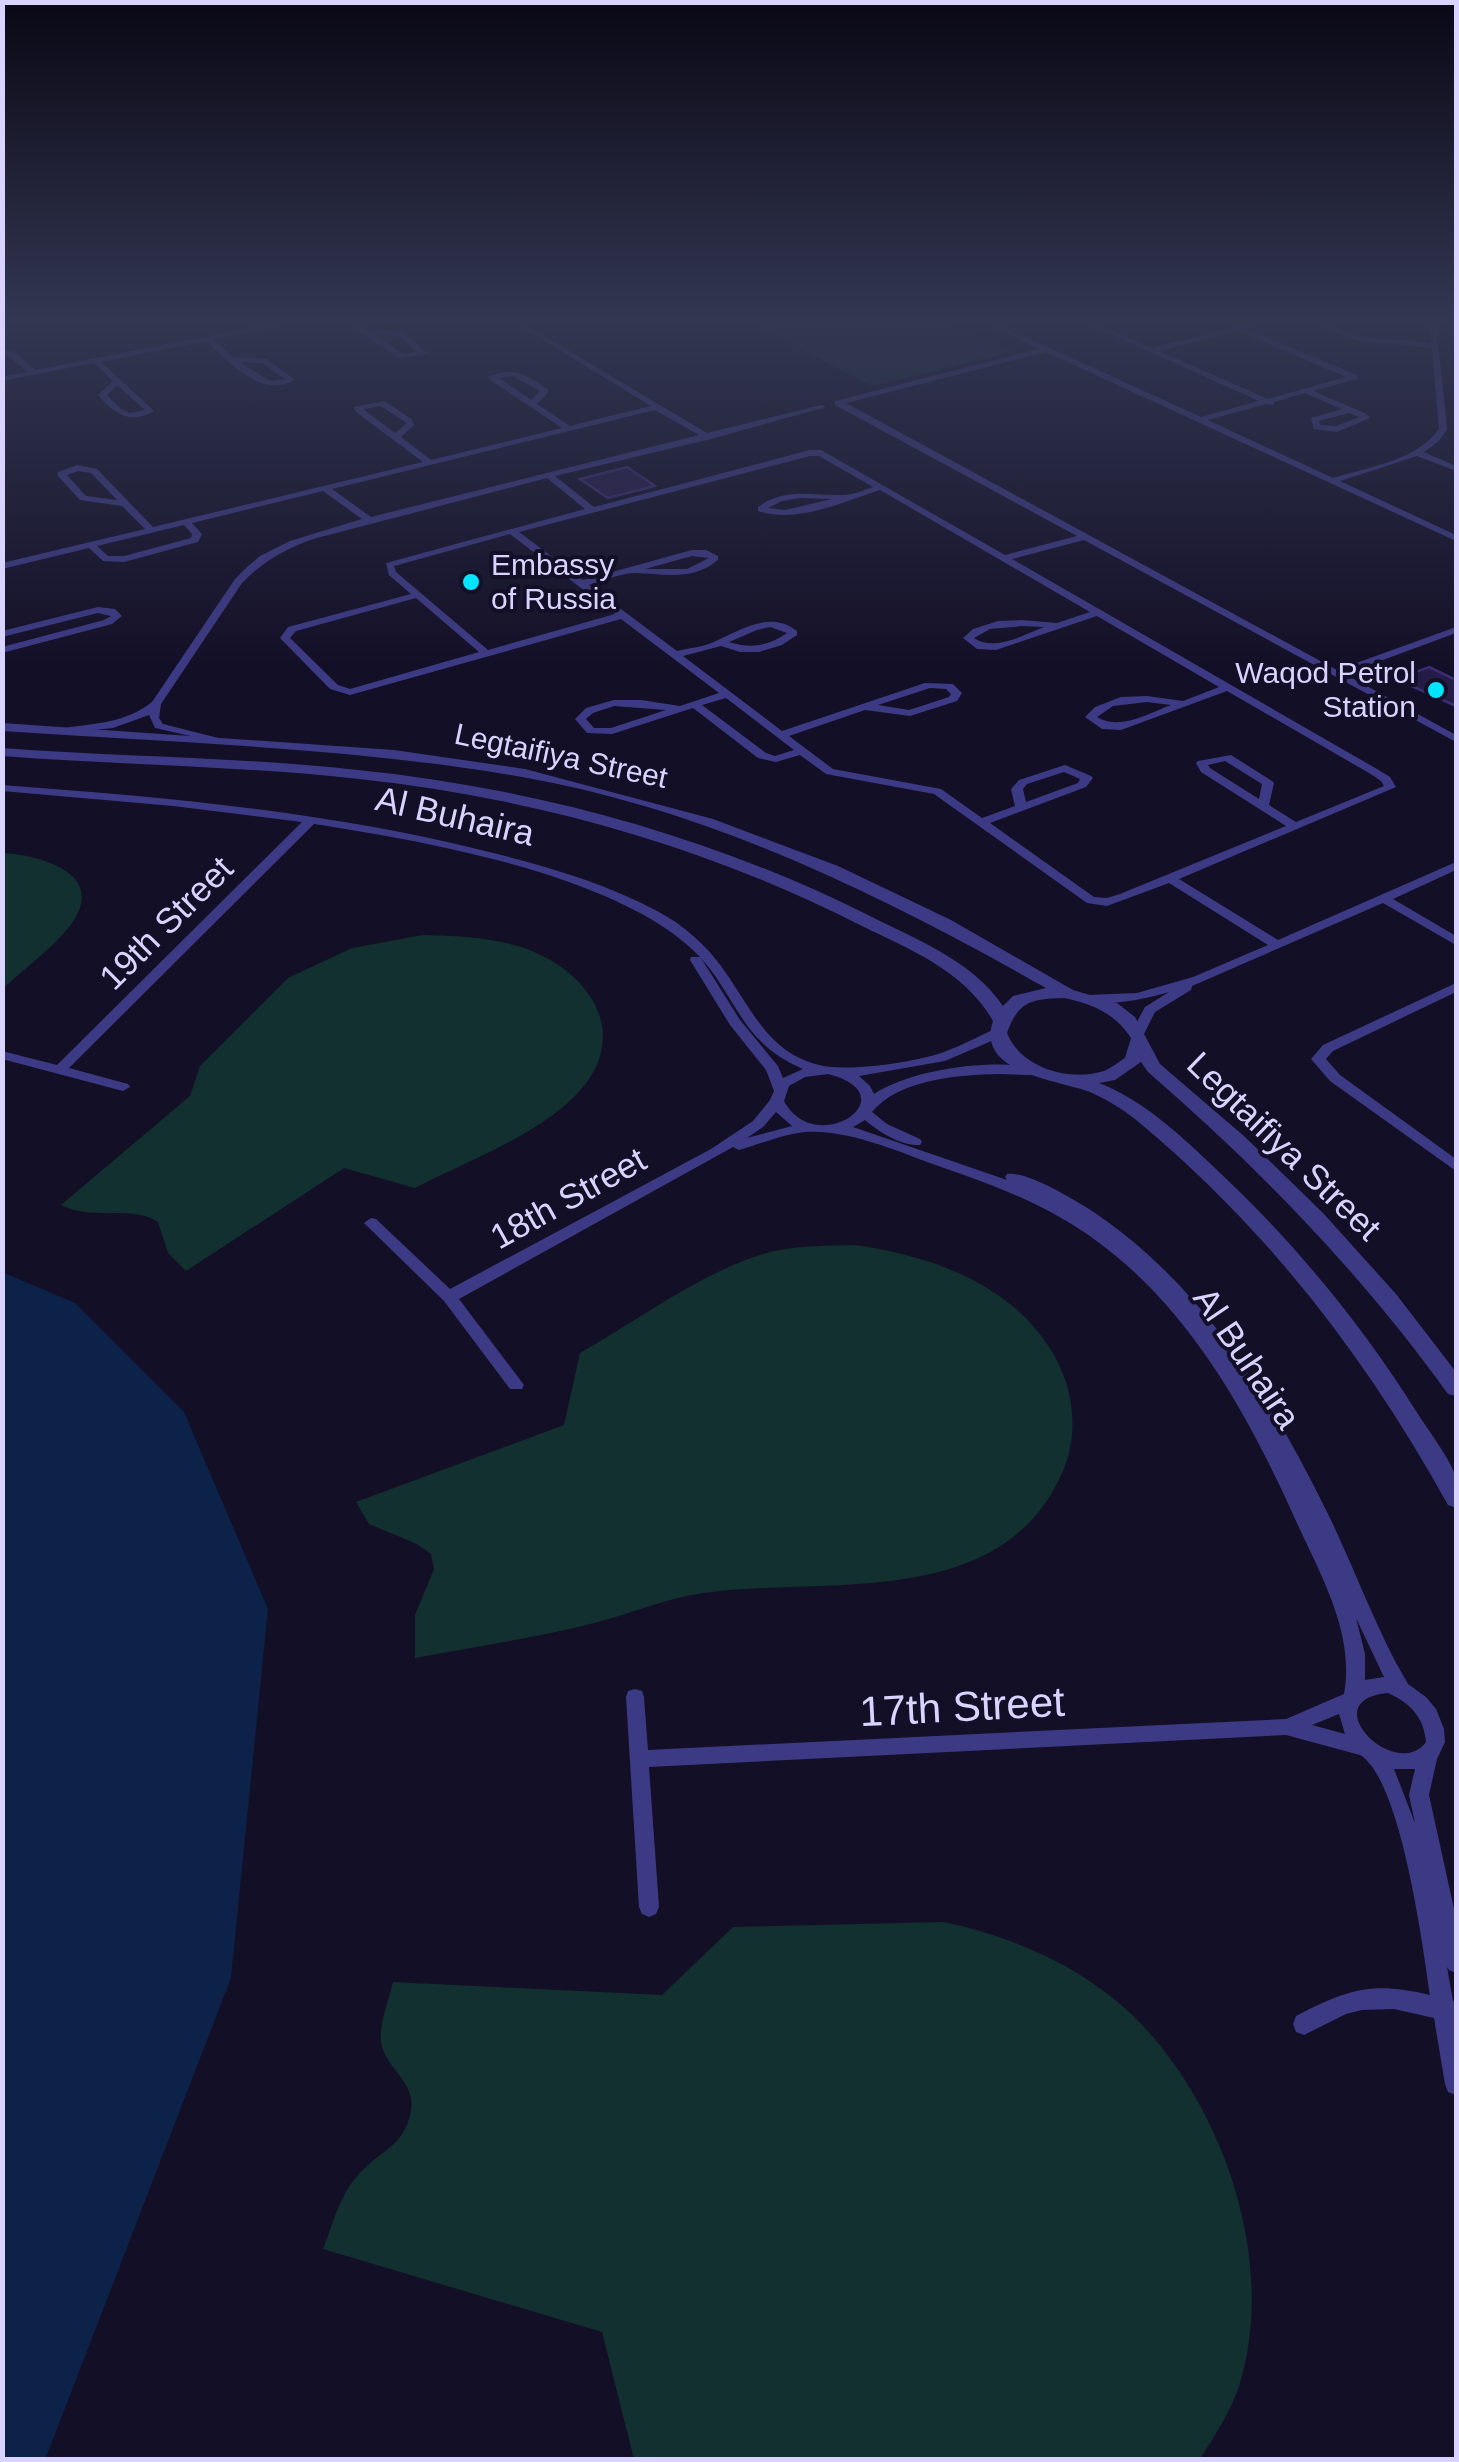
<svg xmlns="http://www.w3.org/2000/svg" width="1459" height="2462" font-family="Arial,sans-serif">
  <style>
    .green { fill: #12302f }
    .water { fill: #0c2248 }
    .building { fill: #241b47; stroke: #3b2d73; stroke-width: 2.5 }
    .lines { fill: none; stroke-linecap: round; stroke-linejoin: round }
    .minor { fill: #3d3a85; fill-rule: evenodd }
    .tertiary { fill: #3d3a85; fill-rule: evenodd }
    .poi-dot { fill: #00e5ff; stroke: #130f26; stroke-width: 4 }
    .labels { text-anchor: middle; stroke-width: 8; stroke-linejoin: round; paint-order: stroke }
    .far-poi-label { font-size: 30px; fill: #d9d4ff; stroke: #130f26; text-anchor: start }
    .far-street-label { font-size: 30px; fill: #d9d4ff; stroke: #130f26 }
    .street-label { font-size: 35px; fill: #d9d4ff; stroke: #130f26 }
    .near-street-label { font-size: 42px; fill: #d9d4ff; stroke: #130f26 }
  </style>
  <rect width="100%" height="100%" fill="#130f26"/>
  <!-- green -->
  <path class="green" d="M750,323H950L1012,352L873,386Z
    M3,853C40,855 107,873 72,923C54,948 24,968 3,989Z
    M423,935C456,936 489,937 521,947C591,970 635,1037 574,1097C532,1138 467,1161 415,1188L344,1168L186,1271L168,1253L158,1222C129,1204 95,1222 61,1205L190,1096L200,1066L288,978L352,948Z
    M855,1245C932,1256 1013,1284 1054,1355C1074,1390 1079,1434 1063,1471C1002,1613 824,1576 703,1593C667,1598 630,1614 594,1623C535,1638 474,1647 415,1658V1615L434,1569L431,1554L417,1544L369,1524L356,1502L564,1425L580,1353C638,1320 699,1274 763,1254C793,1245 825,1246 855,1245Z
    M944,1922C1010,1936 1076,1964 1127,2010C1221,2097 1279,2260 1239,2386C1231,2411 1214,2437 1200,2459H634L602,2332L323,2249C333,2224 340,2193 360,2173C382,2149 405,2146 411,2110C416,2082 385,2068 381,2042C379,2024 389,1999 393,1982L662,1995L733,1927Z"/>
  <!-- water -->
  <path class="water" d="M2,1272L75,1303L184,1412L268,1609L231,1978L45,2460L2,2459Z"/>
  <!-- building -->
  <path class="building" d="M627,467L655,486L608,498L580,479Z
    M1429,667L1456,680V706L1396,679Z"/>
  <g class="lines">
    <!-- minor -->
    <path class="minor" d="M2,323H26L2,326Z
      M275,323H288L213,339L233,357L267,359L295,380C260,399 230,362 206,341L101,362L154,411C131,425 114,414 98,395L113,381L94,363L2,381V377L27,372L9,356L2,354V350L15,352L35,370ZM239,362L262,363L285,379L270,381ZM117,385L145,410L130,413L121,409L107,395Z
      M348,323H356L367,330L404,332L428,354L398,358ZM375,335L399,336L417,352L403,354Z
      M515,323H522L707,433L822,405L826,407L711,439L555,476L594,507L810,450H821L1005,555L1077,536L835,405V401L1039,349L986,323H995L1201,417L1259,401L1086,323H1095L1152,348L1252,323H1262L1246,329L1357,375V379L1313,391L1367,414L1370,418L1337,432L1314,429L1311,418L1342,409L1305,393L1274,402V405L1266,404L1208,420L1333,478C1368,467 1416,461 1439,429L1432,348L1356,340L1312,323H1322L1357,336L1431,343L1429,323H1436L1447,429L1439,441L1424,452L1456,466V471L1417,456L1340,481L1456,535V541L1046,352L846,403L1337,670L1456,627V633L1345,674L1456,735V742L1084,540L1012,559L1377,769L1390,777L1396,787L1179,879L1278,940L1456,862V870L1393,899L1456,936V945L1383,903L1192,986L1191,990L1155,1012L1143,1036H1133L1131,1033L1145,1007L1169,992C1147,998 1106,1009 1085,998L1087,995L1137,993L1193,977L1268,945L1169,883L1107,906L1087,903L934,794L826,774L800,755L776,762L758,758L693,708L612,734L587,733L575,719L586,708L614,700H641L680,706L719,693L621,619L350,695L330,689L280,638L288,627L411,594L389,575L386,563L585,509L547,478L313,539C285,549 262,562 242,583L161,704L159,718L163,724L226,740V744L155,728L149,715L113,728L61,733L60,731L65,728C97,723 125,723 152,702L235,579L247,567L260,556L290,541L362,519L323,491L192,523L202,534L198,542L124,562L103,561L89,548L2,569V563L145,529L122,506L80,500L58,476V472L77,465L97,469L153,527L423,462L356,412L354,407L385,401L411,419L414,425L401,437L431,460L562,428L489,379L488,377C517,366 523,375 548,389V393L537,404L570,426L651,406ZM1238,331L1346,377L1268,399L1159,351ZM512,376L540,391L531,400L499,378ZM381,406L405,422L406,424L395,433L363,409ZM655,410L699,435L371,517L332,489ZM1349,413L1360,417L1336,426L1320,425L1319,421ZM810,456H819L873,487C864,490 853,495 843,495C812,496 786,487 758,507V511C797,524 842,502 880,490L1090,612L1057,623L1022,620L998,621L973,629L963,638L977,649L996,650L1097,616L1219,687L1183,701L1147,696L1121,697L1095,707L1085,717L1102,729L1121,730L1227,691L1369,773L1381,781L1384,786L1296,822L1269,805L1274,783L1272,781L1231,755L1198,761L1196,763L1201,772L1286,826L1120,894L1107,898L1094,897L990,823L1086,787L1093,778L1091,776L1065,765L1019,780L1011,789L1015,806L982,818L941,789L833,769L789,736L865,710L910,716L957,701L962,693L953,684L925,683L782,731L683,656L721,646L740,652H759L782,645L797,635V631C770,610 741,630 716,641C704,647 689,648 677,651L589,585C603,581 621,573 635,573C665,574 693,581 718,560V556L706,550H692L583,580L519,532ZM78,471L91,473L117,500L86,496L67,475ZM800,498L832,499L785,510L768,508L782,501ZM184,525L192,534L191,538L124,556H108L97,546ZM510,534L615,614L488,650L396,572L394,566ZM692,556L709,558L687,569H645ZM416,598L479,652L350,689L338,685L290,638L296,631ZM1022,626L1044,627C1023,635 994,652 974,638L990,629ZM770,627L787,633C769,646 750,649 729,642L757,630ZM930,688L946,689L951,694L949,697L909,710L878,705ZM726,698L794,750L775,756L766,753L702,705ZM1147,702L1171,705C1147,714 1120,731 1097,717L1113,706ZM614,706L666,710L611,728H594L586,719L593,713ZM1225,761L1262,784L1259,799L1210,768L1208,765ZM1064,772L1080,779L1078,783L1026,802L1023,789L1027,784Z
      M98,607L115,609L122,616L112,624L2,653V647L104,620L111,616L98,613L2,637V631Z
      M2,785C163,797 324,811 481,850C542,865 603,882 659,912C683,925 705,944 721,966C750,1005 766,1052 819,1065C847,1072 909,1063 938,1054C957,1048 975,1038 993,1030H1003L1005,1033L1003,1036L945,1061L859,1076L870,1086L874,1094C915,1068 992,1059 1039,1068L1041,1071L1039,1074C1026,1076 1012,1074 999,1074C959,1075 899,1079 872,1112L887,1124L920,1139L922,1142L920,1145C901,1146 879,1132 865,1120L853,1127L1007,1180L1005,1177L1007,1174C1027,1171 1071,1198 1089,1209C1202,1283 1271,1398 1329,1516C1352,1564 1371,1614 1395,1661L1408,1684L1426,1697L1436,1709L1444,1729L1445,1742L1437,1759L1429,1795L1456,1918V1973L1449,1970L1447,1967L1453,2001L1456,2003V2095L1448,2092L1445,2084L1434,2018L1394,2009L1362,2010L1346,2014L1304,2035L1296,2032L1293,2024L1296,2016C1348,1989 1372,1981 1430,1995C1423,1947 1401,1779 1360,1755L1286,1735L649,1767L659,1907L656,1914L649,1917L642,1914L639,1907L626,1697L628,1691L635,1689L642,1691L644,1697L648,1750L1286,1719L1344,1694C1355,1633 1321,1576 1296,1521C1244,1405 1177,1285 1063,1219C1026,1197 984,1182 944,1168C901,1153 850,1129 805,1132C784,1134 760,1144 739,1150L733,1147L459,1299L524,1385L522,1389H510L444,1301L364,1223L371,1218L376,1219L450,1289L711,1149L753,1121L770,1100L774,1091L766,1070L730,1025L690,960L691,957H700C622,875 424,841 314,824L69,1068L128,1084L130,1087L123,1091L2,1059V1051L57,1065L302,822L173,806L2,791ZM701,958C740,1003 742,1043 803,1069L783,1078L778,1066L740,1020ZM828,1074C911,1095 816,1160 784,1101L789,1086L805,1077ZM776,1112L792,1126L747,1138L763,1127ZM1356,1618L1384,1677L1365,1680V1654ZM1388,1693C1410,1703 1424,1717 1426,1742C1396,1783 1312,1700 1388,1693ZM1339,1714L1345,1734L1312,1725ZM1394,1769H1415L1409,1795L1415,1823Z
      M1456,983V992L1333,1051L1326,1059L1340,1075L1456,1159V1171L1330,1081L1311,1059L1323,1045Z"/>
    <!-- tertiary -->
    <path class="tertiary" d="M2,723L394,750L525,769L713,819L838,866L951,920L1073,990L1117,1003L1135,1017L1160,1064L1245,1137L1323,1213L1396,1294L1456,1372V1396L1448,1394C1361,1273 1260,1169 1148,1072L1141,1062L1115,1080L1099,1083C1145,1101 1181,1136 1216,1169C1293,1241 1360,1322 1416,1411C1429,1432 1448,1455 1456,1477C1458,1486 1456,1499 1456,1508L1448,1505C1368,1360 1269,1231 1141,1124C1126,1111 1108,1100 1090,1092C1058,1080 975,1073 993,1021C965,971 909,949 860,925C703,845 534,798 359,779C241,766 121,765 2,756V748C121,757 240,757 358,770C534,788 707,835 866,914C913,938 972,960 1003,1006L1013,996L1046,988C882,895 710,810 522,777C351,747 175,743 2,731ZM1064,998C1092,1004 1115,1013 1131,1038L1125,1058C1119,1062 1111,1068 1104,1071C1069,1082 1021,1068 1007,1033C1018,1001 1032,999 1064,998Z"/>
  </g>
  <!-- sky -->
  <linearGradient id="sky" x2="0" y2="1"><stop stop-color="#0a0815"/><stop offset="0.48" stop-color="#333752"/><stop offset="1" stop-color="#333752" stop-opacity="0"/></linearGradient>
  <rect width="1459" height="667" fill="url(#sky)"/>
  <!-- markers -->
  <g class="poi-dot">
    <circle cx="471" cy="582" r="10"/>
    <circle cx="1436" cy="690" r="10"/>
  </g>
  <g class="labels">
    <!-- far-poi labels -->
    <g class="far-poi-label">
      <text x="491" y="575">Embassy<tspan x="491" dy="34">of Russia</tspan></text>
      <text x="1416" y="683" text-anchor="end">Waqod Petrol<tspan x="1416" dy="34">Station</tspan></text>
    </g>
    <!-- far-street labels -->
    <g class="far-street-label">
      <text transform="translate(561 756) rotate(12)" y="10">Legtaifiya Street</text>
    </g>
    <!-- street labels -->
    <g class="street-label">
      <text transform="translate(455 816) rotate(13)" y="12">Al Buhaira</text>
      <text transform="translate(166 923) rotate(-45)" y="12">19th Street</text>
      <text transform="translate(1284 1146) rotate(44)" y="12">Legtaifiya Street</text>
      <text transform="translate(568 1198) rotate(-29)" y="12">18th Street</text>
      <text transform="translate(1247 1358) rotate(56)" y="12">Al Buhaira</text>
    </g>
    <!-- near-street labels -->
    <g class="near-street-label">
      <text transform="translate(962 1706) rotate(-3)" y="15">17th Street</text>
    </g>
  </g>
  <!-- border -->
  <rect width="1459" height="2462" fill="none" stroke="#d9d4ff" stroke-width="10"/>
</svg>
